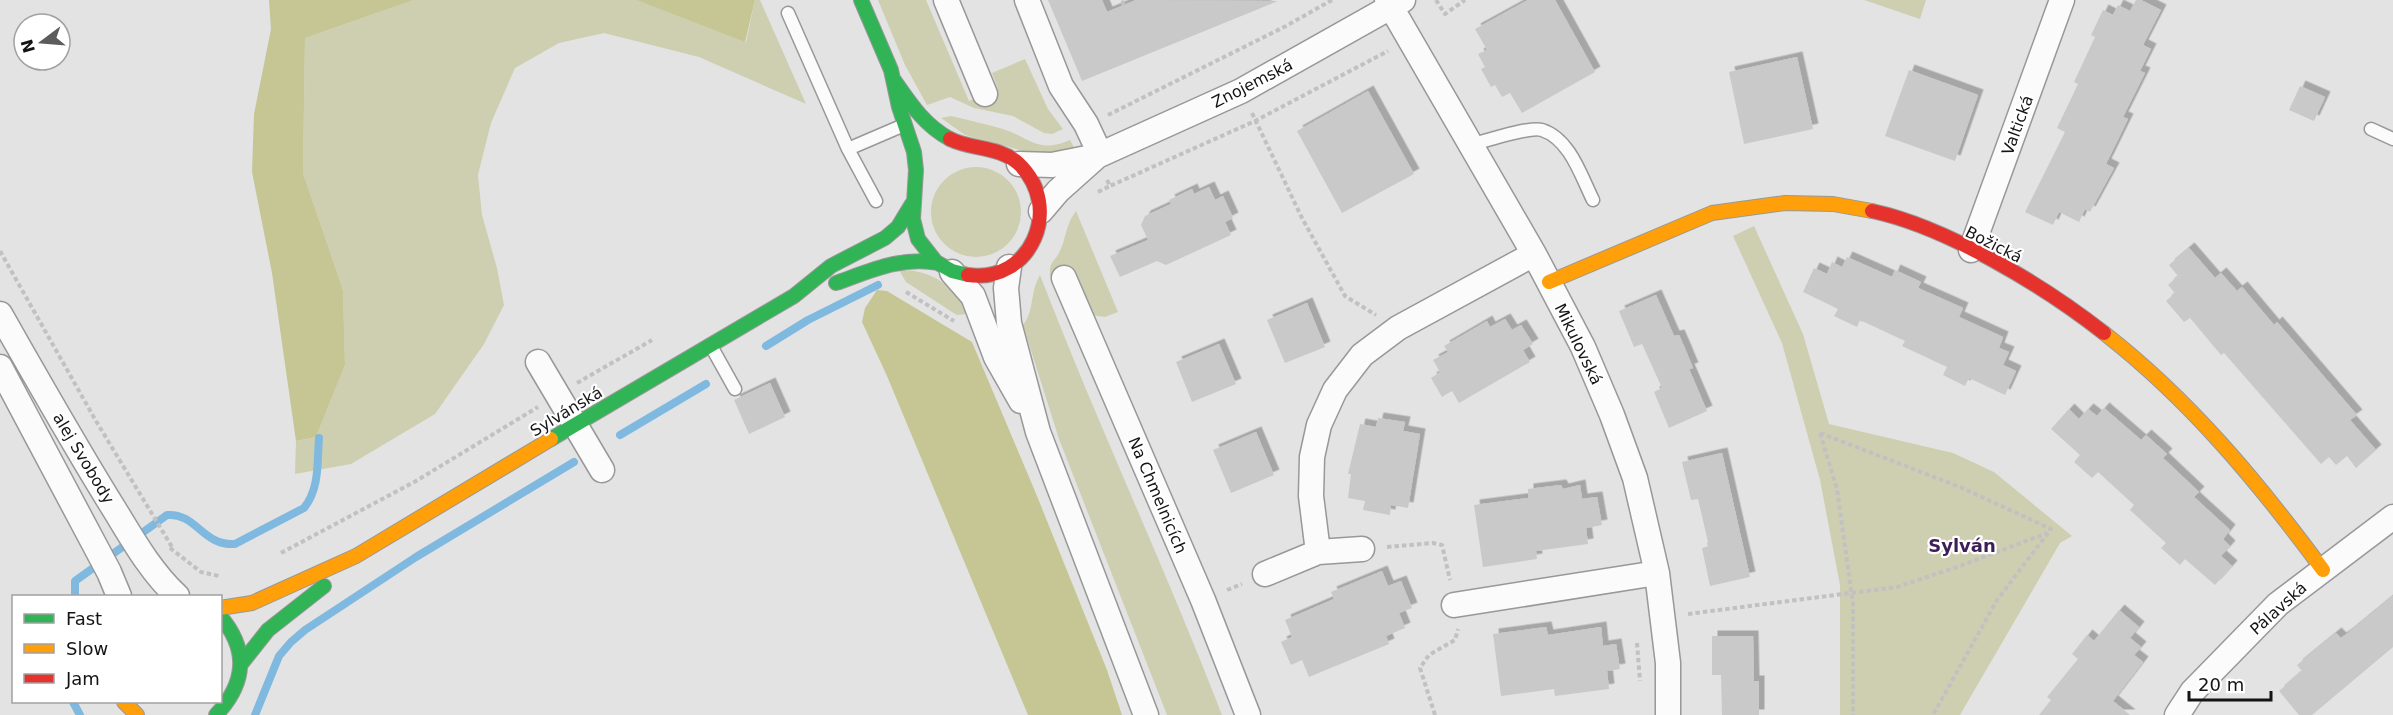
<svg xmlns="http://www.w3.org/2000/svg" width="2393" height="715" font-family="'DejaVu Sans',sans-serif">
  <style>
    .green { fill: #cecfb0 }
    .forest { fill: #c5c694 }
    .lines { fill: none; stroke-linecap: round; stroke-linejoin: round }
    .stream { stroke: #80b9e0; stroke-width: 8 }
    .building { fill: #c9c9c9; filter: url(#shadow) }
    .lane-casing { stroke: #989899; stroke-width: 15 }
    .street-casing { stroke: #989899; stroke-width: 27 }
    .fast-casing { stroke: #989899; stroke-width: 16 }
    .slow-casing { stroke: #989899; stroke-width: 16 }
    .jam-casing { stroke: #989899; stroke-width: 16 }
    .path { stroke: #c1c1c2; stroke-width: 4; stroke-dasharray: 4.5 3; stroke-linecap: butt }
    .lane { stroke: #fbfbfb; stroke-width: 12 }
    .street { stroke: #fbfbfb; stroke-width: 24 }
    .fast { stroke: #30b455; stroke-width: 14 }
    .slow { stroke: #ff9f0a; stroke-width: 14 }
    .jam { stroke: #e5322d; stroke-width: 14 }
    .labels { text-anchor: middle; stroke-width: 4.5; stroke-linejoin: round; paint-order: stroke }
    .street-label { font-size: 16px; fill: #131414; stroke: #fff }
    .neighbourhood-label { font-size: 18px; font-weight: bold; fill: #3e1e56; stroke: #fff }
  </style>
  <defs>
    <filter id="shadow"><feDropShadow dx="5.5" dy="-5.5" stdDeviation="0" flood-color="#0004"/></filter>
  </defs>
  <rect width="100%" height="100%" fill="#e3e3e4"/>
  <!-- green -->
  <path class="green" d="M414,0H639L746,42L755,0H760L806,104L699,57L604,33L559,43L515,68L491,123L478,175L482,215L497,268L504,305L484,344L435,414L351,464L295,474L296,441L316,437L345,365L343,290L303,173L305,38Z
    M878,0H926L969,101L998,89L992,73L1025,59L1048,109L1063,129L1052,134L1044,133L1013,116L974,108L950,97L927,105L905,65Z
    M1864,0H1926L1920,19Z
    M951,116C968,120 986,124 1003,129C1031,138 1038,154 1070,140L1075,149L1045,157L965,135L941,118Z
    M931 212a45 45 0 1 1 90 0a45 45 0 1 1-90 0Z
    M1076,211L1118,312L1105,317L1091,315L1072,267L1050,276C1049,261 1054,263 1060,251C1067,236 1065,226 1076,211Z
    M1754,226L1803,334L1829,424L1953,453L1994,472L2072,536L2060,543L1960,715H1840V585L1820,480L1782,343L1733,236Z
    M899,270C931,269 955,286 968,314L957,315L952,312L906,282Z
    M1040,275C1097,423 1165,567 1222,715H1167L1059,439L1023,325C1035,310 1029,294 1040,275Z"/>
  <!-- forest -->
  <path class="forest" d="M269,0H414L305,38L303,173L343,290L345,365L316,437L296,441L272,273L252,172L254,114L271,29Z
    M637,0H755L745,42Z
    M877,290L887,291L972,342L1037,496L1107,670L1122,715H1028L887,376L862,322L865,308Z"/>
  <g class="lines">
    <!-- stream -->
    <path class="stream" d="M766,346L808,320L878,285
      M620,435L706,384
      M75,596V581L167,515C197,513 202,546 235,544L304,508C320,488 317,462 319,438
      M73,702L80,715
      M255,715L279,656L291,642L305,630L416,557L574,462"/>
  </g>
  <!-- building -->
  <path class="building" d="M1048,0H1102L1107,12L1136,0L1278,1L1082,81Z
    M1528,0H1555L1595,72L1522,113L1510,93L1502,97L1495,85L1491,87L1481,69L1485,67L1478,54L1487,50L1475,29Z
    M2136,0H2141L2161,10L2143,45L2151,49L2140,71L2145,73L2123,117L2128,119L2106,164L2114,168L2090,212L2085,209L2079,222L2059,212L2053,225L2025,212L2065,132L2057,128L2078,84L2074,82L2095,37L2091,35L2103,10L2113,15L2118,5L2130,11Z
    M1797,57L1813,129L1744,144L1729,72Z
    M1909,70L1978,95L1955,161L1885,136Z
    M2300,86L2325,97L2314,121L2289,110Z
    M1368,91L1414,174L1342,213L1297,131Z
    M1209,187L1215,200L1223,196L1233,218L1225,222L1231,235L1166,265L1157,261L1120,277L1110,256L1148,240L1141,225L1145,216L1171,204L1169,200L1192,189L1194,194Z
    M2189,248L2215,278L2221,273L2237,291L2242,287L2274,325L2277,322L2357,415L2350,420L2376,450L2356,468L2347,456L2336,465L2329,457L2321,464L2224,353L2221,355L2190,318L2184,322L2166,301L2175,293L2168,285L2178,276L2169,265Z
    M1847,257L1892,277L1895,270L1921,282L1918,288L1963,308L1959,317L2003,337L1999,348L2009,352L2003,365L2016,371L2005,395L1969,378L1965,386L1943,375L1947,367L1902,346L1905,341L1860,320L1857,327L1834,316L1838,309L1803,292L1814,268L1827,274L1832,262L1842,267Z
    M1656,295L1674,336L1679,335L1686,351L1693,368L1689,369L1707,411L1669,428L1654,392L1662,388L1642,344L1634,347L1619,311Z
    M1307,303L1325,347L1285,363L1267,320Z
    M1505,319L1512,330L1521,325L1533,344L1523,350L1530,362L1459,403L1452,391L1442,397L1431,378L1440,372L1433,360L1448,352L1444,346L1487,321L1490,327Z
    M1219,344L1236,384L1192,402L1176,362Z
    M770,383L785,417L749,434L734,400Z
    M2104,408L2141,440L2146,435L2167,454L2163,458L2199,492L2194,497L2230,530L2223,539L2230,546L2221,556L2232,566L2215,585L2185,559L2180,565L2161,548L2166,543L2130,510L2134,505L2098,472L2092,478L2074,462L2080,455L2051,429L2069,409L2079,419L2088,409L2097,416Z
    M1378,418L1405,422L1403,431L1420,434L1408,508L1391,505L1390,515L1363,510L1365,501L1348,498L1351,474H1348L1360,424L1376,427Z
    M1256,432L1274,475L1231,493L1213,450Z
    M1722,453L1750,577L1710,586L1702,548L1709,546L1698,499L1691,500L1682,462Z
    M1561,485L1563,489L1580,485L1582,499L1597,497L1602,525L1586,528L1588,544L1536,551L1537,559L1483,567L1474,505L1528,498V489Z
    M1382,571L1388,586L1401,581L1412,608L1399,613L1405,628L1386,636L1389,644L1309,677L1302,660L1291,665L1281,642L1292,637L1285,620L1334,599L1331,592Z
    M2393,596V647L2312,715H2299L2279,691L2302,671L2297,665L2336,633L2341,638L2348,633Z
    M2119,610L2139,627L2130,638L2141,647L2134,655L2143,662L2113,701L2130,715H2039L2051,700L2047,697L2078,659L2072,654L2087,635L2094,641Z
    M1546,627L1548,635L1601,627L1603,646L1616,644L1620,669L1607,671L1609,689L1555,696L1554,689L1501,696L1493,634Z
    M1712,636H1753L1754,681H1759V715H1722L1721,675H1712Z"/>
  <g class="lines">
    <defs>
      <path id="lane" d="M788,13L848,149L876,201
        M2371,129L2393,139
        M1470,145C1485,141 1530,126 1542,130C1570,139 1581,176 1593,200
        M848,149L904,125
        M711,346L735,389"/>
      <path id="street" d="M946,0L985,94
        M1027,0L1061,86L1086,124L1100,154
        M1387,0L1534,254L1583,347L1612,415L1635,478L1657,573L1668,663V715
        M1019,164L1052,165L1097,156L1241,91L1403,0
        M1041,211L1058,191L1095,158
        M1971,250L2062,0
        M1009,267L1006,288L1009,323L1038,432L1146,715
        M952,272L973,296L996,357L1021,401
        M1064,278L1203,600L1248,715
        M0,314C36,377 72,441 111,504C131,536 149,570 177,596
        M538,362L602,470
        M0,367L109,572L119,596
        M1318,552L1311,496L1312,457L1319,425L1335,390L1362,355L1398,328L1534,254
        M1265,574L1318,552L1362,549
        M1454,605L1657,573
        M2177,715L2192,692L2278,604L2393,517"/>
      <path id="fast" d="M861,0L891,70L899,107L914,152L916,170L913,219L918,239L936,262L952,271L968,275
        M894,80C910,103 924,125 950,139
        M836,283C870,271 901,256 938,263
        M551,439L794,296L831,266L885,238L898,227L912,204
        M241,664L268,630L324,586
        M216,715C246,683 249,650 220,616"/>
      <path id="slow" d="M1549,282L1712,213L1785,203L1833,204L1872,211
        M2104,333C2190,400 2258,482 2323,570
        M220,608L252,603L356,556L551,439
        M124,702L137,715"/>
      <path id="jam" d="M950,139C972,150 1000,146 1019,164C1064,207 1031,284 968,275
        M1872,211C1947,227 2044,286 2104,333"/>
    </defs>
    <!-- lane casing -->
    <use href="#lane" class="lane-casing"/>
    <!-- street casing -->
    <use href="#street" class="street-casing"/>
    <!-- fast casing -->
    <use href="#fast" class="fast-casing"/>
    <!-- slow casing -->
    <use href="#slow" class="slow-casing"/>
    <!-- jam casing -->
    <use href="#jam" class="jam-casing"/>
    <!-- path -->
    <path class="path" d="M1436,0L1445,14L1465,0
      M1123,5V0
      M1252,113L1302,218L1345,296L1376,315
      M1108,115L1286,26L1332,0
      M1107,180L1110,186L1255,121L1388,51
      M1098,192L1110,186
      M0,251L96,421L172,547
      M906,292L954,321
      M577,383L652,340
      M1820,433L1960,487L2051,529L1997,600L1933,715
      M1820,433L1837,489L1853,604V715
      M1387,547L1433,543L1442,545L1450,580
      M170,548L201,572L219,576
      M281,553L416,481L538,407
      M1227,590L1242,584
      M1688,614L1897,587L1960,566L2047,533
      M1637,643L1640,681
      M1435,715L1420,668L1429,655L1455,640L1458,629"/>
    <!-- lane -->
    <use href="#lane" class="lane"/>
    <!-- street -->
    <use href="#street" class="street"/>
    <!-- fast -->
    <use href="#fast" class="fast"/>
    <!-- slow -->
    <use href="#slow" class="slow"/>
    <!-- jam -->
    <use href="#jam" class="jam"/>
  </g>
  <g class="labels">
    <!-- street labels -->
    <g class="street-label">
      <text transform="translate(1252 83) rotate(-27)" y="6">Znojemská</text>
      <text transform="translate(2017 125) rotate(-70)" y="6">Valtická</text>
      <text transform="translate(1994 244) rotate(27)" y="6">Božická</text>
      <text transform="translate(1579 344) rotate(64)" y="6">Mikulovská</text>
      <text transform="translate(566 411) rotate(-31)" y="6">Sylvánská</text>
      <text transform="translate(84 458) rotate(59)" y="6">alej Svobody</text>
      <text transform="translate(1158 495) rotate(67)" y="6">Na Chmelnicích</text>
      <text transform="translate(2278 608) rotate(-42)" y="6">Pálavská</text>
    </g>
    <!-- neighbourhood labels -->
    <g class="neighbourhood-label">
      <text x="1962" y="552">Sylván</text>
    </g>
  </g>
  <!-- legend -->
  <rect x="12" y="595" width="210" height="108" fill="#ffffff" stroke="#a1a1a1" stroke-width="1.5"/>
  <rect x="24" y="614" width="30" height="9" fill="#30b455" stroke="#a1a1a1" stroke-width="1.5"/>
  <text x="66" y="625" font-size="18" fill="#131414">Fast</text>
  <rect x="24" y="644" width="30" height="9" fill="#ff9f0a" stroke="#a1a1a1" stroke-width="1.5"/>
  <text x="66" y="655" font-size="18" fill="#131414">Slow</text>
  <rect x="24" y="674" width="30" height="9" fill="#e5322d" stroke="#a1a1a1" stroke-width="1.5"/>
  <text x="66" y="685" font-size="18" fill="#131414">Jam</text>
  <!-- north arrow -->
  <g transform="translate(42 42) rotate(254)"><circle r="28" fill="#ffffff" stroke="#a1a1a1" stroke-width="1.5"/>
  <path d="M0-4.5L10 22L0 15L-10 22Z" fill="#5c5c5d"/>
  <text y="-9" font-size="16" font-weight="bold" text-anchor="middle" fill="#131414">N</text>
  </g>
  <!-- scale -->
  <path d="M2189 691v9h82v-9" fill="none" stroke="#131414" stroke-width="3"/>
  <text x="2198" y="691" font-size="18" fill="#131414" stroke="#ffffff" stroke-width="4.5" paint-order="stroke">20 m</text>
</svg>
